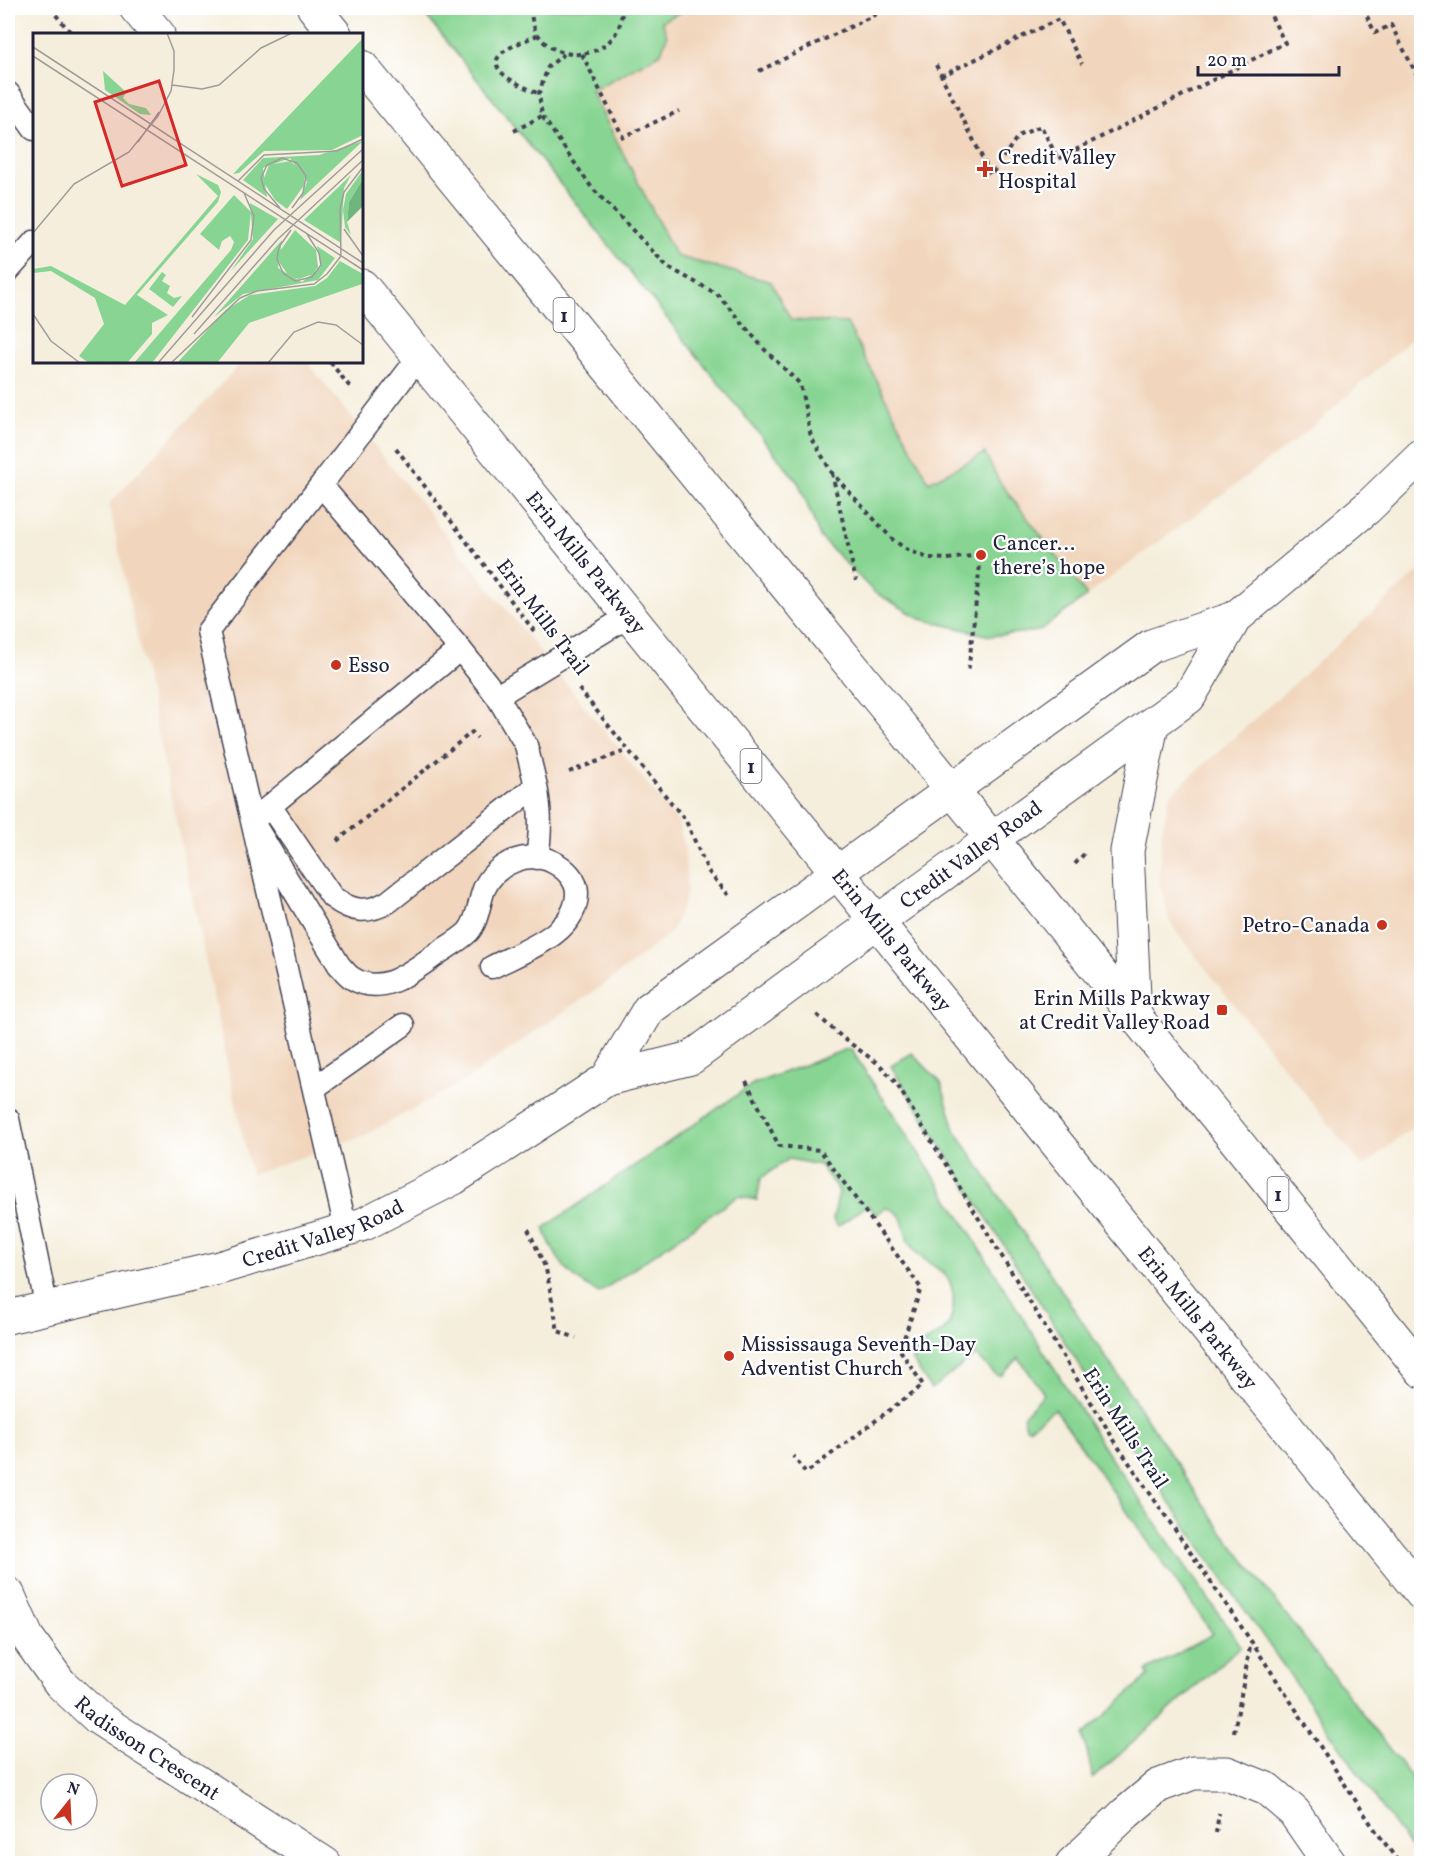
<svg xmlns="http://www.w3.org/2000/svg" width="1429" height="1871" font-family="Vollkorn,serif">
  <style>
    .built { fill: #f1d5bc }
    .green { fill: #88d593; stroke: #557c67; stroke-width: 1.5 }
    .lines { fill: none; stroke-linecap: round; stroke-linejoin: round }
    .service-casing { stroke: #424153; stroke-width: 25 }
    .minor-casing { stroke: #424153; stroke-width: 35 }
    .tertiary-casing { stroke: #424153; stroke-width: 35 }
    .primary-casing { stroke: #424153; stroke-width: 35 }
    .path { stroke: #424153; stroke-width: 4; stroke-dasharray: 4.5 4.5; stroke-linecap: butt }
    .service { stroke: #fff; stroke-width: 22 }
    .minor { stroke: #fff; stroke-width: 33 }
    .tertiary { stroke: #fff; stroke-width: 33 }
    .primary { stroke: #fff; stroke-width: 33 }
    .poi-dot { fill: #c8321e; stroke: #fff; stroke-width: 2 }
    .labels { text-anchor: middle; stroke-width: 4.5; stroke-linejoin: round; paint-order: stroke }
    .shield { fill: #fff; stroke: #646476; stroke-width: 1.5 }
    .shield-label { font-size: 20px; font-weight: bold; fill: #22223b }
    .poi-label { font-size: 21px; fill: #22223b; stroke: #fff; text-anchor: start }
    .street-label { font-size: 21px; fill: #22223b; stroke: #fff }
    .inset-road { fill: none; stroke: #a19c9c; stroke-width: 1.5 }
    .view { fill: #d62828; fill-opacity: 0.15; stroke: #d62828; stroke-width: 3 }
    .inset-edge { fill: none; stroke: #22223b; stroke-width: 3 }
  </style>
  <rect width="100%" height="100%" fill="#fff"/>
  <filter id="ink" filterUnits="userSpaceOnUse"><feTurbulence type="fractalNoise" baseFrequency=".0167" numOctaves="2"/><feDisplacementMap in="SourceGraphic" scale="12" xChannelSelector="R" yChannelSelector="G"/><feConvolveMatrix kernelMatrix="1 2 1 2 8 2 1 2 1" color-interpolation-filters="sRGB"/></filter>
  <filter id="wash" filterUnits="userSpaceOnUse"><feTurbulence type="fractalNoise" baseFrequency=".008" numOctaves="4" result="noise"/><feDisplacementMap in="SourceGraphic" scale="24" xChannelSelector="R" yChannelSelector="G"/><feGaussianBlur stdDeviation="1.35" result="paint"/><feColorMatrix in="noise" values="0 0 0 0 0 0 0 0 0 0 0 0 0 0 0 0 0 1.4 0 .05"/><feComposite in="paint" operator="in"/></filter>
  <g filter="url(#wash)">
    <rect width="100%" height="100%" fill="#f5eedc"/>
    <!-- built -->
    <path class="built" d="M420,8H1421V330L1309,430L1039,631L990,636L921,619L874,592L820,537L799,484Z
      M242,362H307L678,822L685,850L687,890L682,908L671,932L616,976L461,1083L365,1135L251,1175L109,504Z
      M1421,569V1121L1363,1167L1178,934L1169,920L1159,882L1162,831L1169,796Z"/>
    <!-- green -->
    <path class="green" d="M420,8H690L662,21L667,36L661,53L591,91L676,256L771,282L791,320L847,323L929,482L985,453L999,481L1087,596L1039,631L990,636L921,619L874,592L820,537L799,484Z
      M850,1048L957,1212L1107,1453L1241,1646L1093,1778L1083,1735L1149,1675L1146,1671L1213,1634L1055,1409L1029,1428L1026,1427L1023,1416L1044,1394L1019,1358L1001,1376L996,1375L976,1355L931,1389L912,1360L913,1348C922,1343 939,1336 945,1329C956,1318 956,1288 946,1276C936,1265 919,1259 911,1246C900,1231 909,1211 885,1208L876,1215L868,1205L838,1226L833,1220L839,1191L820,1165L789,1159L761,1178L757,1200L738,1196L599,1293C569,1278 555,1260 544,1228L753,1084Z
      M912,1053L941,1083L955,1130L1220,1529L1421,1790V1863L1127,1441L891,1066Z"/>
  </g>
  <g filter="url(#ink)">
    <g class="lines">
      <defs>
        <path id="service" d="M8,93L34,129
          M8,271L34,242
          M419,357L321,485L460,649
          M321,485L208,631L252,821L339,965C343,969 347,975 352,978C381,997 411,972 434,956C445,948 459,941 468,932C478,921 479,902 484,889C495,864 528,849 553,862C565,868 577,880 577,893C577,934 523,951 492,967
          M536,786C541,812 541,832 537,858
          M270,806L332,897C352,912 367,914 388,902L536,786L526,745L497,696
          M314,1088L403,1025
          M8,1119L47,1309
          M346,1229L252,821L460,649L497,696L629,616"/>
        <g id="minor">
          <path id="s1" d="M8,1594L27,1637L60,1683L98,1718L325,1864"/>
          <path d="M1072,1864L1126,1813L1158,1786L1193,1773H1227L1267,1789L1294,1812L1330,1864"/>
        </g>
        <g id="tertiary">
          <path d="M1135,1017L1127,851L1152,724"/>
          <path d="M607,1079L649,1009L1151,646L1235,618"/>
          <path id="s2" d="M8,1317L219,1268L364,1224L454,1178L607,1079L691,1058L813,968L1189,697L1235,618L1367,508L1422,455"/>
        </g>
        <g id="primary">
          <path d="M136,8L158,34"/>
          <path d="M314,8L335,34"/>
          <path d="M362,67L886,708L1422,1371"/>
          <path id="s3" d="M362,286L1422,1594"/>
        </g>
      </defs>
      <!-- service casing -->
      <use href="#service" class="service-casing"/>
      <!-- minor casing -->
      <use href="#minor" class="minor-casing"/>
      <!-- tertiary casing -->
      <use href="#tertiary" class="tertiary-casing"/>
      <!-- primary casing -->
      <use href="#primary" class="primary-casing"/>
      <!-- path -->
      <path class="path" d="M50,8L72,34
        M531,8C530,70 623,69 622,8
        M907,8H908
        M1363,8L1375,33L1391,25L1422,85
        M538,35C528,39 505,48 499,56C486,73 528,88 539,94
        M564,54L548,67L542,84L539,94L542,116L592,188L668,267L717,294L765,350L800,384L811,437L832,473L894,541L910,551L928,558L947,559L981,555L968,674
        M582,54L623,137L679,111
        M936,65L991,175L1018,136L1041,126L1058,159L1285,43L1267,8
        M759,71L889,8
        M941,76L1059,19L1082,64
        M514,131L542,116
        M330,362L350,387
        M396,448L534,631
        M832,473L856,581
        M579,689L686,821L708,871L731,898
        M569,772L628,750
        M337,841L472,732L477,738
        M1075,864L1084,854
        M817,1015L843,1038L880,1065L896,1083L1119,1448L1251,1641L1371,1824L1400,1864
        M746,1081L779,1146L820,1150L921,1288L900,1350L923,1385L806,1473L793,1456
        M528,1229L546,1269L558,1331L576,1338
        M1234,1732L1251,1642
        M1216,1833L1219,1813"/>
      <!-- service -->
      <use href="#service" class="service"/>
      <!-- minor -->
      <use href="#minor" class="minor"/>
      <!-- tertiary -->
      <use href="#tertiary" class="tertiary"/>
      <!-- primary -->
      <use href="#primary" class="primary"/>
    </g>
  </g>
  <!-- markers -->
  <g class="poi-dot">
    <path d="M982 160h6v6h6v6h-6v6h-6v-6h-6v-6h6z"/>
    <circle cx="981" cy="555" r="6"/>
    <circle cx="336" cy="665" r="6"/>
    <circle cx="1382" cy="925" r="6"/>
    <rect x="1216" y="1004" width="12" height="12" rx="3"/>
    <circle cx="729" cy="1356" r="6"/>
  </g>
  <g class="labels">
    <!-- shield labels -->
    <g class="shield">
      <rect x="553.5" y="298" width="21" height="34" rx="4.5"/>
      <rect x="740.5" y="749" width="21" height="34" rx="4.5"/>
      <rect x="1267.5" y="1177" width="21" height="34" rx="4.5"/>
    </g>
    <g class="shield-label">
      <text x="564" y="322">1</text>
      <text x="751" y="773">1</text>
      <text x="1278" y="1201">1</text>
    </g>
    <!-- poi labels -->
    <g class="poi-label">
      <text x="998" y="164">Credit Valley<tspan x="998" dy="24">Hospital</tspan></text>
      <text x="993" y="550">Cancer…<tspan x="993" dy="24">there’s hope</tspan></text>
      <text x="348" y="672">Esso</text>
      <text x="1370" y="932" text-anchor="end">Petro-Canada</text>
      <text x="1210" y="1005" text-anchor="end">Erin Mills Parkway<tspan x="1210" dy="24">at Credit Valley Road</tspan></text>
      <text x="741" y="1351">Mississauga Seventh-Day<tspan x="741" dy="24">Adventist Church</tspan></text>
    </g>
    <!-- street labels -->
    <g class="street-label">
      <text dy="7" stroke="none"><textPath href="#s3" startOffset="356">Erin Mills Parkway</textPath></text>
      <text transform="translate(543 617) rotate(53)" y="7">Erin Mills Trail</text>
      <text dy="7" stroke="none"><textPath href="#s2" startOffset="1084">Credit Valley Road</textPath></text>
      <text dy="7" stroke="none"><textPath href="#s3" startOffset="842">Erin Mills Parkway</textPath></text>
      <text dy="7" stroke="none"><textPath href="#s2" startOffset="326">Credit Valley Road</textPath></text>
      <text dy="7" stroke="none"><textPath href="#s3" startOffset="1328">Erin Mills Parkway</textPath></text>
      <text transform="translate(1126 1428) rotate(57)" y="7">Erin Mills Trail</text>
      <text dy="7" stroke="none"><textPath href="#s1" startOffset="213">Radisson Crescent</textPath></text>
    </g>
  </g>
  <!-- overview -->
  <g transform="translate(33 33)">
    <rect width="330" height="330" fill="#f5eedc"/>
    <path d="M330,5V102L299,117L231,118L206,140L200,141ZM70,38L93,59L90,65L96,71L113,75L118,82L107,81L72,57ZM330,108L267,167L274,149L257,125L230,135L234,164L210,147L230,125L286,122ZM257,128L270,139L272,151L254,176L242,167L230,148L236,132ZM330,137V146L316,169L314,189L318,202L312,194L310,177L313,161ZM163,141L185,152L188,159L185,169L104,262L135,282L119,290V301L94,330H56L46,323L71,291L62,265L18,238L0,240V236L18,233L92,272L185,163ZM318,142L311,155L308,210L271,187ZM201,162L218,179L215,207L119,330H101L198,217L201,209L197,203L189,208L186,217L167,201ZM217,170L245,186L198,238L220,206ZM262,197L283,217L285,234L280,241L266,246L256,243L246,229L247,218ZM249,207L245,235L269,249L288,234L284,213L302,225L285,247L210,261L181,284ZM307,228L330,241L329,251L216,290L184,330H144L193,277L217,262L282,253L294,245ZM129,239L133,242L129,248L137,253L134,260L141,265L149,263L140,274L116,256Z" fill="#88d593"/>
    <path d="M330,146V173L314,189L316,169Z" fill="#6eb67d"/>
    <path class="inset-road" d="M0,14L330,230M0,23L330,237M139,52L169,56L186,52L228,15L259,0M105,109L126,79M205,148L231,122L304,118L330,106M247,175L231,156L228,145L234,132L249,125L264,130L273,143L270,160L259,175M311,196L330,223M258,197L246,214L244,226L250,240L262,248L279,244L288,232L286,220L274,201M0,200L41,151L96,119L125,83L138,58L141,37V18L134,0M0,281L18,308L47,330M159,284L218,207L221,183L211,160M161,301L245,206L330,127M125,330L241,197L330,116M138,330L207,265L224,258L281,251L294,241L308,223L307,176L311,159L330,134M235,330L261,299L285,289L303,292L330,312"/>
    <path class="view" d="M126,48L153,132L89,153L62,69Z"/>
    <rect width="330" height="330" class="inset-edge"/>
  </g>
  <!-- margin -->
  <rect width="1429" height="1871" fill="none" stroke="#fff" stroke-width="30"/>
  <!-- north arrow -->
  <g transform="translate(69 1802) rotate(18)"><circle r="28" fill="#ffffff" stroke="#a7a7b1" stroke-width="1.5"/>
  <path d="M0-4.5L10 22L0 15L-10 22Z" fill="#c8321e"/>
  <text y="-9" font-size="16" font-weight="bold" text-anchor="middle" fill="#22223b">N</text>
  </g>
  <!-- scale -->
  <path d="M1198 66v9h141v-9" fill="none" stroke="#22223b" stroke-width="3"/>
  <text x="1207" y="66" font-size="18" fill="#22223b" stroke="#ffffff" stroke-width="4.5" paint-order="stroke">20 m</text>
</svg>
